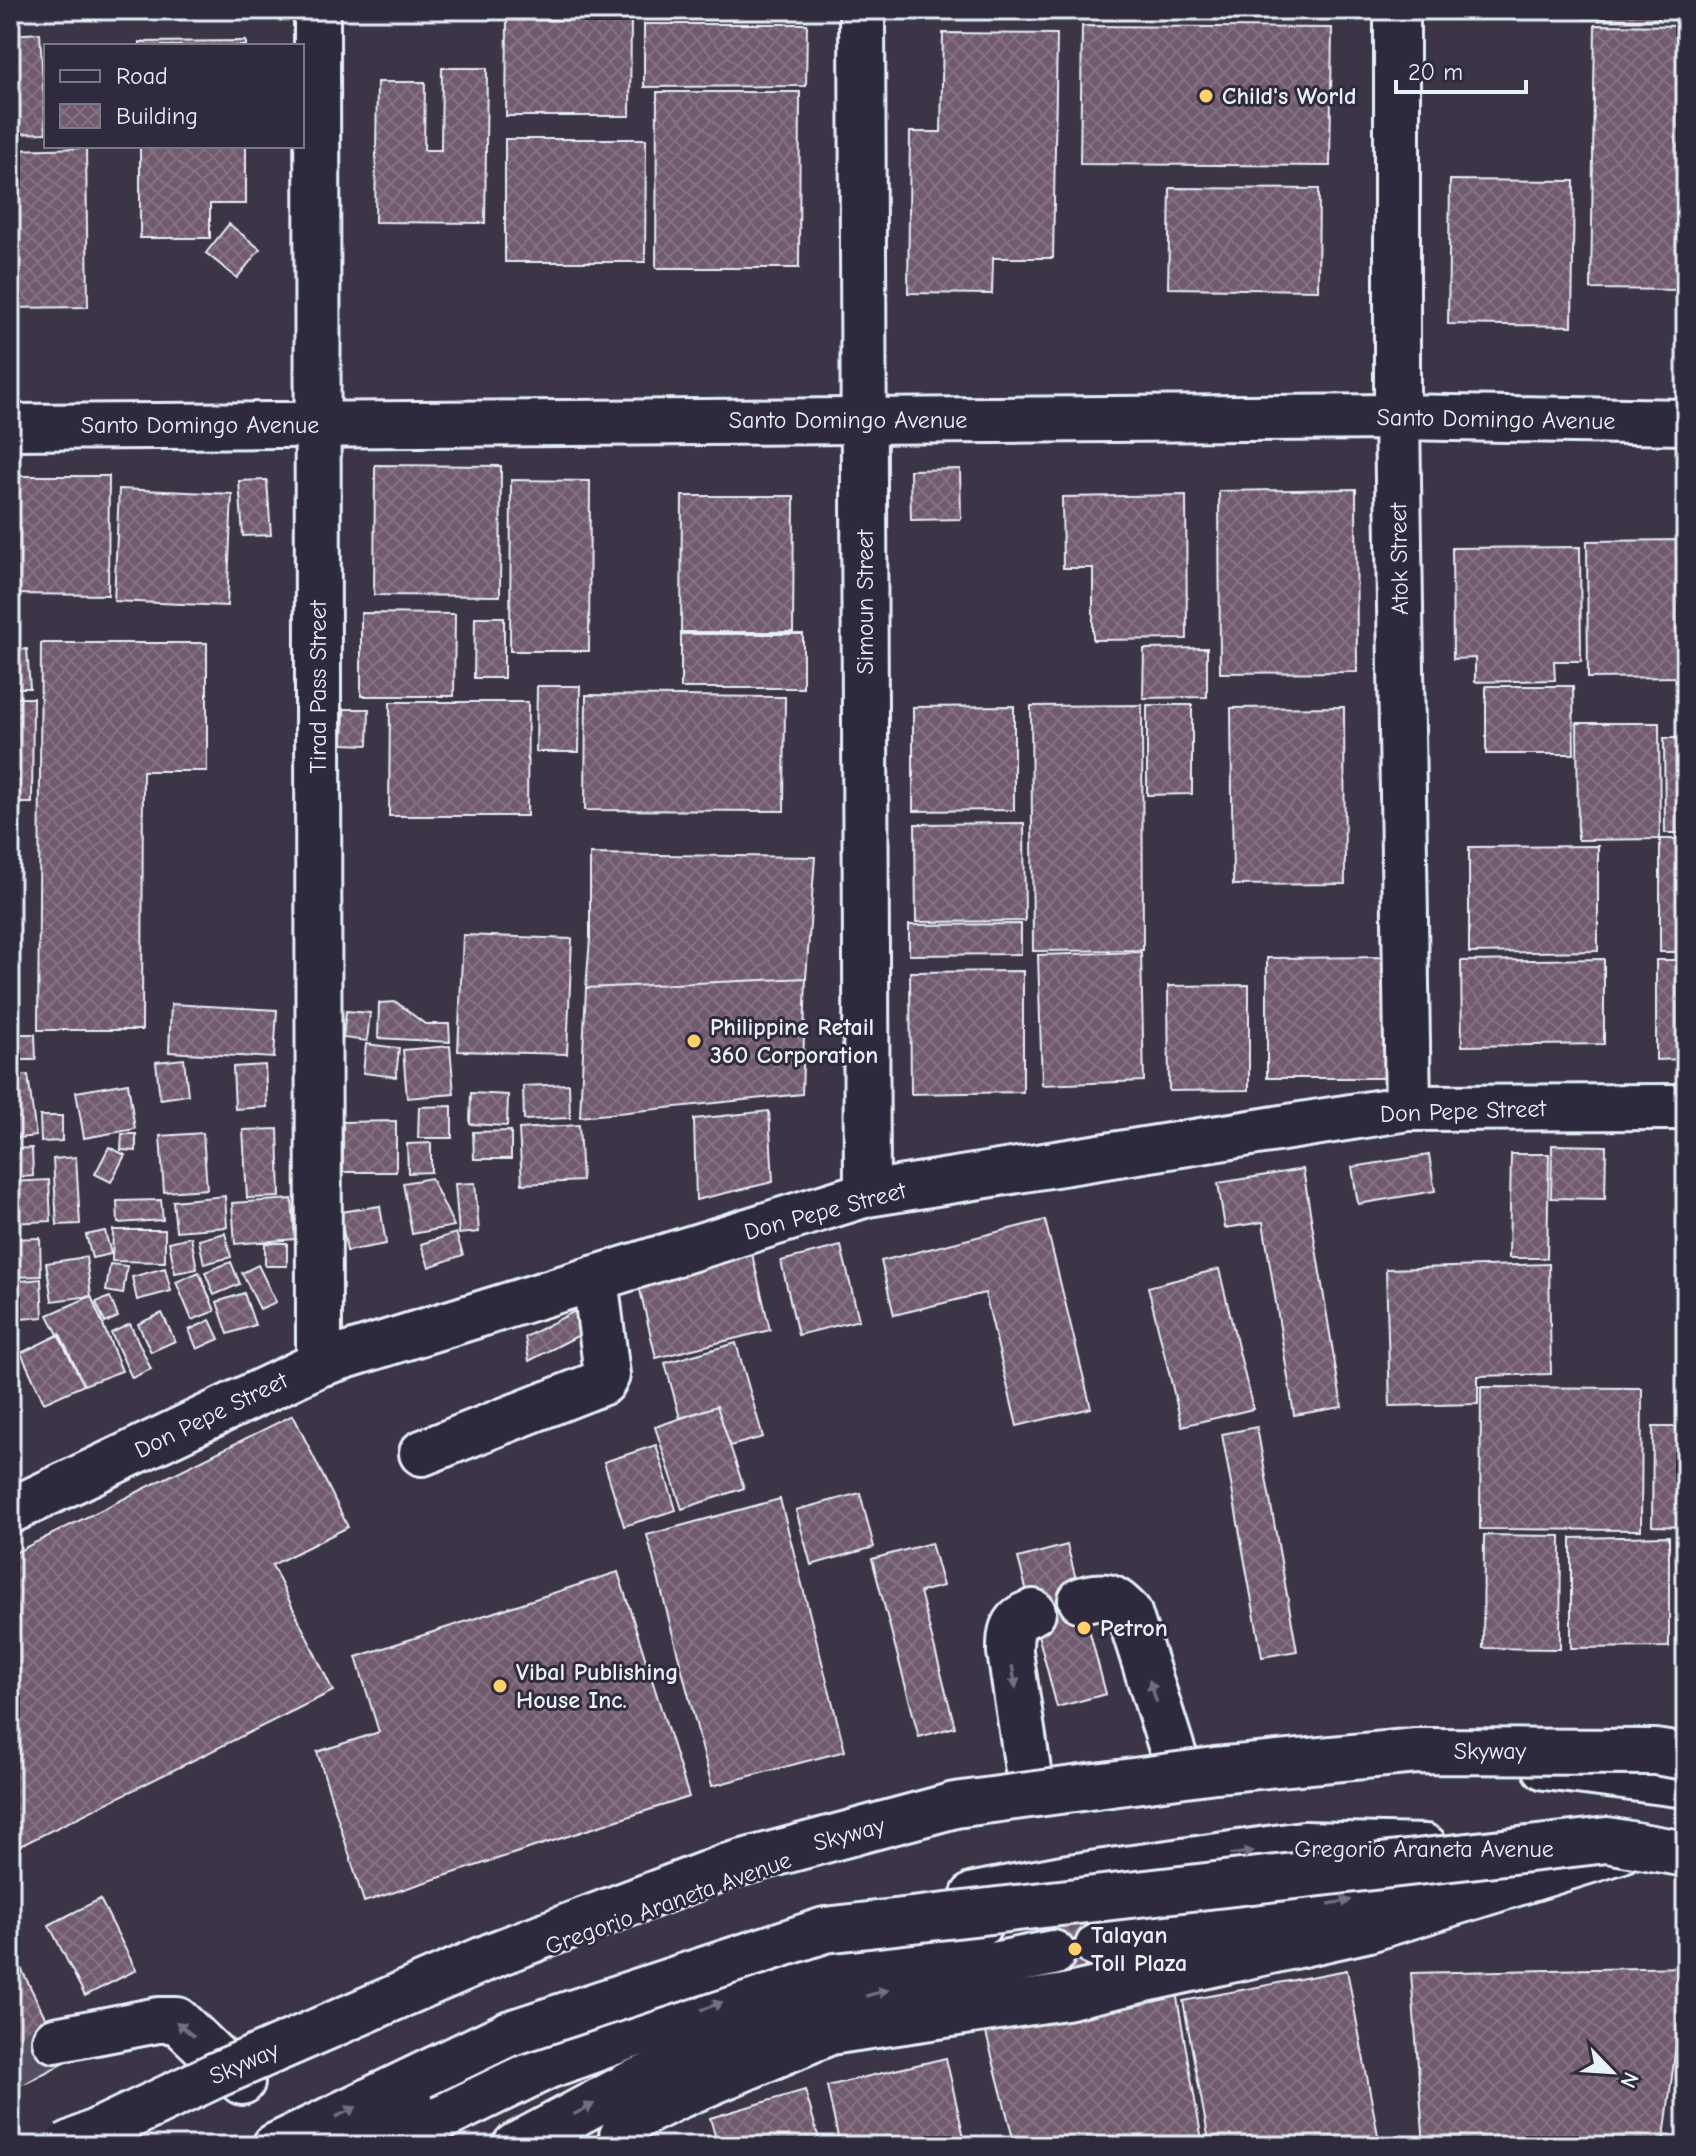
<svg xmlns="http://www.w3.org/2000/svg" width="1696" height="2156" font-family="'Comic Neue',sans-serif">
  <style>
    .building { fill: url(#building-cross-hatch); stroke: #e8f1f8; stroke-width: 2 }
    .lines { fill: none; stroke-linecap: round; stroke-linejoin: round }
    .minor-tunnel { stroke: #565062; stroke-width: 44; stroke-dasharray: 44 22; stroke-linecap: butt }
    .minor-casing { stroke: #e8f1f8; stroke-width: 50 }
    .major-casing { stroke: #e8f1f8; stroke-width: 50 }
    .highway-casing { stroke: #e8f1f8; stroke-width: 50 }
    .minor { stroke: #2f2a3d; stroke-width: 44 }
    .major { stroke: #2f2a3d; stroke-width: 44 }
    .highway { stroke: #2f2a3d; stroke-width: 44 }
    .highway-bridge-casing { stroke: #e8f1f8; stroke-width: 50; stroke-linecap: butt }
    .highway-bridge { stroke: #2f2a3d; stroke-width: 44 }
    .oneway { fill: #70707e }
    .poi-dot { fill: #ffd166; stroke: #2f2a3d; stroke-width: 3 }
    .labels { text-anchor: middle; stroke-width: 6; stroke-linejoin: round; paint-order: stroke }
    .poi-label { font-size: 24px; font-weight: bold; fill: #e8f1f8; stroke: #2f2a3d; text-anchor: start }
    .street-label { font-size: 24px; fill: #e8f1f8; stroke: #2f2a3d }
  </style>
  <defs>
    <pattern id="building-cross-hatch" width="8" height="8" patternUnits="userSpaceOnUse" patternTransform="scale(2)"><rect width="8" height="8" fill="#715a6e"/><path d="M0 0l8 8M0 8l8-8" fill="none" stroke="#857283"/></pattern>
  </defs>
  <rect width="100%" height="100%" fill="#3c3447"/>
  <filter id="ink" filterUnits="userSpaceOnUse"><feTurbulence type="fractalNoise" baseFrequency=".0125" numOctaves="2"/><feDisplacementMap in="SourceGraphic" scale="16" xChannelSelector="R" yChannelSelector="G"/><feConvolveMatrix kernelMatrix="1 2 1 2 8 2 1 2 1" color-interpolation-filters="sRGB"/></filter>
  <g filter="url(#ink)">
    <!-- building -->
    <path class="building" d="M950,10H1088V17L950,16Z
      M1584,10H1659V19H1584Z
      M507,20H631L630,116H506Z
      M644,24H807L806,86L644,87Z
      M1595,25L1686,26V290L1591,289Z
      M1082,26L1332,28L1330,166L1080,164Z
      M40,33L46,133L10,134V35Z
      M943,33L1057,34L1053,258H993L992,294L908,293L910,132H941Z
      M246,41V46H140V42Z
      M442,68H487L485,223L375,222L377,82H425L424,150H441Z
      M657,92H800L799,268H656Z
      M505,139H646L645,262H505Z
      M140,146H246V204H210V238H140Z
      M86,148L88,307L10,308V150Z
      M1450,180L1574,181L1572,326L1448,324Z
      M1170,188L1319,189L1318,290L1168,288Z
      M229,224L260,249L237,278L206,253Z
      M375,465L501,466L500,596L374,595Z
      M960,469L961,519L911,520L910,470Z
      M10,476H109L108,595L10,594Z
      M267,480L271,535L243,536L239,481Z
      M511,480L590,481L589,651H510Z
      M119,489L232,494L227,606L114,601Z
      M1356,489L1357,672L1220,673L1219,491Z
      M1186,495L1187,639L1093,640V568H1063L1062,497Z
      M682,496H794L793,632H681Z
      M1686,540V677L1588,678L1587,541Z
      M1580,547L1581,661H1554L1555,680L1475,682V658L1453,659L1452,548Z
      M361,613L455,614L454,696H361Z
      M475,617H504V678H474Z
      M681,634H803V688H681Z
      M41,643H207V771H143L142,1030H38Z
      M1207,648V697L1143,698L1144,649Z
      M27,649L30,688H10V650Z
      M537,686H580L579,752H536Z
      M1486,686H1573L1574,754H1486Z
      M586,695L785,697L784,811L585,810Z
      M10,698H33L32,803H10Z
      M390,702H528L527,816H389Z
      M1142,705L1143,950L1033,951L1031,706Z
      M1147,705H1192V794L1147,795Z
      M1014,706V810L913,811V707Z
      M1344,707L1345,884L1233,885L1231,708Z
      M344,709H369L368,745L343,744Z
      M1577,723H1659L1660,839L1578,840Z
      M1664,738H1686V833H1665Z
      M1024,823L1025,921L916,922L915,824Z
      M1660,839H1686V952H1660Z
      M1598,846V951L1469,953V847Z
      M590,854L815,857L806,978L586,988L590,939Z
      M1021,924V954L909,955V925Z
      M463,935L572,939L567,1054L458,1051Z
      M1141,952L1144,1081L1042,1085L1038,955Z
      M1394,957L1395,1078H1267V958Z
      M1604,959V1044L1462,1046L1461,961Z
      M1656,960H1686V1059L1656,1060Z
      M1023,971V1092L911,1094L910,972Z
      M806,978L802,1094L580,1117L586,988Z
      M1249,985V1090L1169,1091L1168,986Z
      M396,1002L425,1024H449L450,1042L378,1038L379,1003Z
      M171,1004L277,1010L274,1058L169,1052Z
      M346,1011L370,1013L367,1041L343,1038Z
      M16,1034H35L36,1060H16Z
      M366,1044L399,1048L396,1077L363,1073Z
      M450,1046L454,1094L407,1098L403,1050Z
      M184,1059L188,1095L160,1099L156,1062Z
      M265,1065L267,1107L235,1109L233,1067Z
      M28,1075L36,1136L10,1139V1077Z
      M128,1083L135,1129L84,1138L76,1092Z
      M569,1084L570,1118L524,1120L523,1086Z
      M471,1093L508,1095L507,1126L470,1124Z
      M452,1106V1138H418L419,1107Z
      M769,1111L773,1182L696,1200L694,1119Z
      M40,1116H62V1141L41,1142Z
      M396,1121V1172H343V1122Z
      M579,1125L582,1181L522,1184L519,1129Z
      M278,1129L280,1197L247,1198L243,1130Z
      M511,1131V1159H474L473,1132Z
      M203,1133L207,1189L164,1192L160,1136Z
      M122,1134H136V1151L121,1150Z
      M431,1143V1172L408,1173L407,1144Z
      M1552,1145L1606,1146L1605,1199L1551,1198Z
      M109,1147L125,1155L111,1182L95,1174Z
      M32,1148L33,1176L10,1178V1149Z
      M1511,1154H1549L1547,1258H1509Z
      M1429,1155L1435,1191L1358,1204L1352,1167Z
      M76,1157L80,1224L57,1225L53,1159Z
      M1303,1169L1342,1407L1294,1415L1263,1222L1225,1228L1218,1183Z
      M431,1178L454,1226L412,1234L403,1183Z
      M49,1180L51,1221L10,1223V1182Z
      M475,1183L479,1232L459,1234L455,1184Z
      M225,1196L227,1227L176,1231L173,1201Z
      M292,1199L295,1239L235,1244L232,1203Z
      M161,1200L163,1220L118,1223L117,1201Z
      M380,1206L386,1244L347,1251L340,1212Z
      M1045,1220L1091,1408L1017,1426L985,1293L894,1315L881,1261Z
      M113,1230H165V1262L112,1261Z
      M105,1231L111,1254L92,1258L86,1235Z
      M225,1233L231,1257L204,1264L199,1240Z
      M456,1233L463,1255L429,1267L421,1244Z
      M191,1237L197,1269L175,1273L169,1242Z
      M40,1238L41,1276L10,1277V1239Z
      M265,1243H287V1266H265Z
      M750,1246L770,1330L656,1358L636,1273Z
      M841,1246L859,1320L798,1335L781,1261Z
      M86,1257L91,1296L52,1301L46,1263Z
      M231,1262L240,1284L214,1295L205,1272Z
      M110,1264L127,1266L123,1294L106,1291Z
      M1549,1264L1551,1374L1478,1376V1404L1390,1406L1386,1269Z
      M258,1265L276,1302L260,1309L242,1273Z
      M165,1268L171,1291L137,1300L132,1277Z
      M1219,1269L1253,1409L1182,1426L1148,1287Z
      M199,1272L215,1311L192,1320L176,1282Z
      M41,1279L43,1317L10,1320V1282Z
      M244,1293L255,1325L228,1334L217,1302Z
      M91,1296L122,1371L84,1385L48,1315Z
      M110,1297L118,1317L105,1323L96,1302Z
      M577,1310L587,1331L529,1361L525,1337Z
      M162,1313L175,1341L151,1352L138,1324Z
      M210,1320L219,1339L197,1349L189,1330Z
      M130,1324L151,1369L132,1378L111,1333Z
      M60,1334L84,1385L44,1403L21,1353Z
      M736,1343L763,1437L730,1446L717,1406L680,1418L665,1363Z
      M1481,1387L1642,1388L1641,1530L1480,1529Z
      M717,1406L744,1488L682,1509L655,1427Z
      M293,1415L348,1527L272,1565L333,1691L10,1851V1555Z
      M1257,1427L1297,1651L1262,1657L1222,1434Z
      M1653,1427H1686V1527L1652,1526Z
      M656,1445L676,1510L624,1526L604,1462Z
      M860,1493L874,1547L811,1565L796,1510Z
      M780,1499L845,1751L712,1786L647,1535Z
      M1484,1535L1561,1536L1560,1649L1483,1648Z
      M1669,1536V1647L1571,1648V1538Z
      M931,1543L943,1586L920,1592L955,1727L919,1737L872,1559Z
      M1067,1545L1106,1694L1057,1707L1018,1558Z
      M618,1572L689,1797L364,1902L317,1752L379,1732L356,1657Z
      M100,1899L136,1970L85,1996L49,1925Z
      M1095,1915L1099,1974L1055,1977L1051,1918Z
      M18,1962L67,2062L10,2090V1966Z
      M1686,1967L1663,2146H1424L1411,1973Z
      M1347,1970L1380,2146H1210L1183,2001Z
      M1175,1986L1203,2146H1015L985,2029Z
      M946,2058L966,2146H840L827,2086Z
      M805,2090L821,2146H718L710,2118Z"/>
    <g class="lines">
      <!-- minor-tunnel -->
      <path class="minor-tunnel" d="M10,2066L55,2040"/>
      <defs>
        <path id="minor" d="M317,10L319,1364
          M862,10L867,1194
          M1397,10V417L1408,1108
          M422,1453L603,1382L607,1375L595,1278
          M10,1511L319,1364L867,1194L1408,1108L1686,1107
          M1081,1600C1105,1594 1111,1594 1129,1613L1177,1765
          M1031,1789L1010,1652C1010,1631 1011,1619 1033,1612
          M55,2040L158,2020H177L242,2082
          M623,2146L622,2136L632,2119L676,2097L830,2032L1065,1997L1369,1929L1620,1851"/>
        <path id="major" d="M10,427L1397,417L1686,422
          M974,1895L1062,1878L1303,1844L1425,1847
          M351,2146L417,2113"/>
        <path id="highway" d="M1545,1767L1686,1785
          M1098,1946L1528,1867
          M275,2146L508,2034
          M383,2146L548,2066L802,1974L979,1925
          M515,2146L633,2083L809,2010L934,1977L1053,1953"/>
      </defs>
      <!-- minor casing -->
      <use href="#minor" class="minor-casing"/>
      <!-- major casing -->
      <use href="#major" class="major-casing"/>
      <!-- highway casing -->
      <use href="#highway" class="highway-casing"/>
      <!-- minor -->
      <use href="#minor" class="minor"/>
      <!-- major -->
      <use href="#major" class="major"/>
      <!-- highway -->
      <use href="#highway" class="highway"/>
      <defs>
        <path id="highway-bridge" d="M508,2034L825,1930L1607,1840L1686,1854
          M66,2146L216,2075L498,1953L725,1867L955,1805L1215,1770L1417,1751L1655,1752L1686,1757"/>
      </defs>
      <!-- highway-bridge casing -->
      <use href="#highway-bridge" class="highway-bridge-casing"/>
      <!-- highway-bridge -->
      <use href="#highway-bridge" class="highway-bridge"/>
    </g>
    <!-- one-way arrows -->
    <defs><path id="oneway-solid" d="M-6-.8H1V-3.2L6.5 0L1 3.2V.8H-6Z" transform="scale(2)"/></defs>
    <g class="oneway">
      <use href="#oneway-solid" transform="translate(1014 1677) rotate(81)"/>
      <use href="#oneway-solid" transform="translate(1153 1691) rotate(-108)"/>
      <use href="#oneway-solid" transform="translate(1242 1853) rotate(-8)"/>
      <use href="#oneway-solid" transform="translate(1340 1902) rotate(-10)"/>
      <use href="#oneway-solid" transform="translate(877 1993) rotate(-15)"/>
      <use href="#oneway-solid" transform="translate(712 2006) rotate(-20)"/>
      <use href="#oneway-solid" transform="translate(185 2029) rotate(-140)"/>
      <use href="#oneway-solid" transform="translate(584 2109) rotate(-28)"/>
      <use href="#oneway-solid" transform="translate(346 2112) rotate(-26)"/>
    </g>
  </g>
  <!-- markers -->
  <g class="poi-dot">
    <circle cx="1206" cy="96" r="8"/>
    <circle cx="694" cy="1041" r="8"/>
    <circle cx="1084" cy="1628" r="8"/>
    <circle cx="500" cy="1686" r="8"/>
    <circle cx="1075" cy="1949" r="8"/>
  </g>
  <g class="labels">
    <!-- poi labels -->
    <g class="poi-label">
      <text x="1222" y="104">Child's World</text>
      <text x="710" y="1035">Philippine Retail<tspan x="710" dy="28">360 Corporation</tspan></text>
      <text x="1100" y="1636">Petron</text>
      <text x="516" y="1680">Vibal Publishing<tspan x="516" dy="28">House Inc.</tspan></text>
      <text x="1091" y="1943">Talayan<tspan x="1091" dy="28">Toll Plaza</tspan></text>
    </g>
    <!-- street labels -->
    <g class="street-label">
      <text transform="translate(1496 419) rotate(1)" y="8">Santo Domingo Avenue</text>
      <text x="848" y="428">Santo Domingo Avenue</text>
      <text x="200" y="433">Santo Domingo Avenue</text>
      <text transform="translate(1399 559) rotate(-91)" y="8">Atok Street</text>
      <text transform="translate(865 602) rotate(-90)" y="8">Simoun Street</text>
      <text transform="translate(318 687) rotate(-90)" y="8">Tirad Pass Street</text>
      <text transform="translate(1463 1111) rotate(-2)" y="8">Don Pepe Street</text>
      <text transform="translate(825 1211) rotate(-15)" y="8">Don Pepe Street</text>
      <text transform="translate(211 1415) rotate(-26)" y="8">Don Pepe Street</text>
      <text x="1490" y="1759">Skyway</text>
      <text transform="translate(849 1834) rotate(-15)" y="8">Skyway</text>
      <text x="1424" y="1857">Gregorio Araneta Avenue</text>
      <text transform="translate(668 1903) rotate(-20)" y="8">Gregorio Araneta Avenue</text>
      <text transform="translate(244 2063) rotate(-24)" y="8">Skyway</text>
    </g>
  </g>
  <!-- margin -->
  <rect width="1696" height="2156" fill="none" stroke="#2f2a3d" stroke-width="40"/>
  <rect x="20" y="20" width="1656" height="2116" fill="none" stroke="#e8f1f8" stroke-width="3" filter="url(#ink)"/>
  <!-- legend -->
  <rect x="44" y="44" width="260" height="104" fill="#2f2a3d" stroke="#797a88" stroke-width="2"/>
  <rect x="60" y="70" width="40" height="12" fill="#2f2a3d" stroke="#797a88" stroke-width="2"/>
  <text x="116" y="84" font-size="24" fill="#e8f1f8">Road</text>
  <rect x="60" y="104" width="40" height="24" fill="url(#building-cross-hatch)" stroke="#797a88" stroke-width="2"/>
  <text x="116" y="124" font-size="24" fill="#e8f1f8">Building</text>
  <!-- north arrow -->
  <g transform="translate(1612 2072) rotate(115)" stroke="#2f2a3d" stroke-width="6" paint-order="stroke">
  <path d="M0-6L14 30L0 20L-14 30Z" fill="#e8f1f8"/>
  <text y="-12" font-size="22" font-weight="bold" text-anchor="middle" fill="#e8f1f8">N</text>
  </g>
  <!-- scale -->
  <path d="M1396 80v12h130v-12" fill="none" stroke="#e8f1f8" stroke-width="4"/>
  <text x="1408" y="80" font-size="24" fill="#e8f1f8" stroke="#2f2a3d" stroke-width="6" paint-order="stroke">20 m</text>
</svg>
